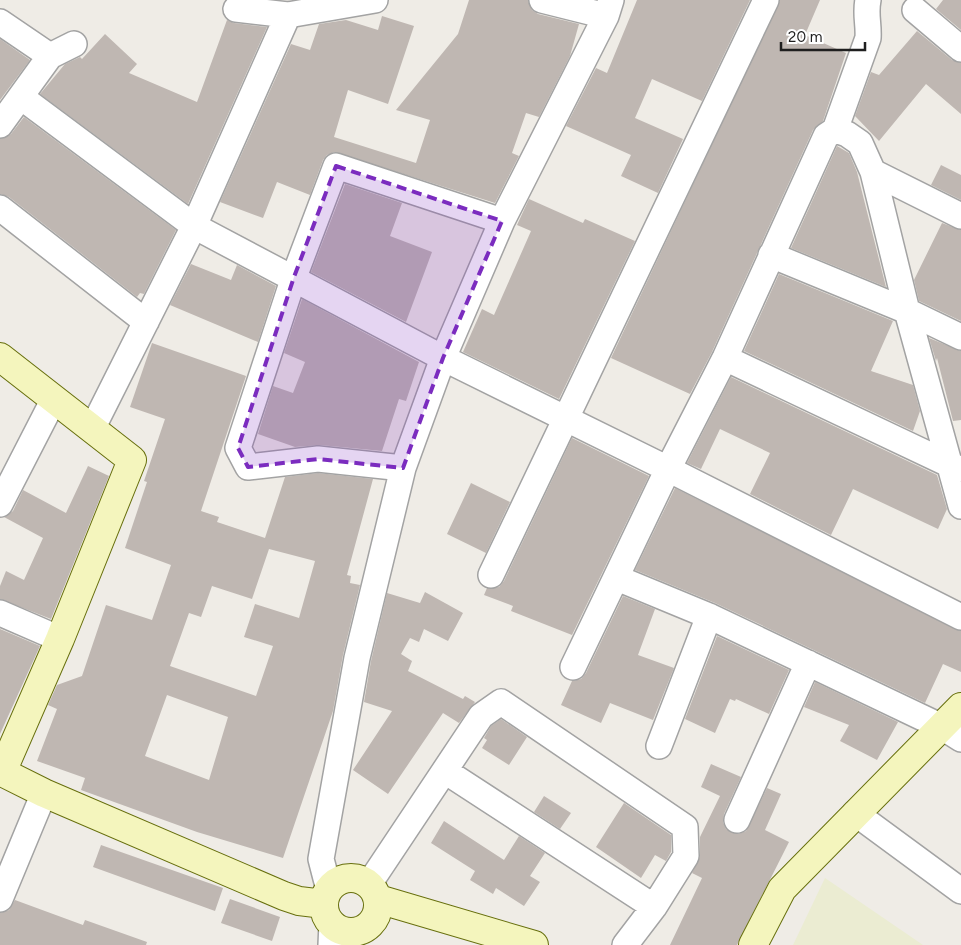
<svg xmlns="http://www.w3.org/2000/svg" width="961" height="945" font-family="Figtree,sans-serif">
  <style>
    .farmland { fill: #ebecd2 }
    .building { fill: #bfb7b2; fill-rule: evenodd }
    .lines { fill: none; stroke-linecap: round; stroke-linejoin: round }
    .street-casing { stroke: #a3a3a3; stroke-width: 28 }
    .secondary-casing { stroke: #676f0d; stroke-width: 30 }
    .street { stroke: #fff; stroke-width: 25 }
    .secondary { stroke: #f4f5bd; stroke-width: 28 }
    .marked { fill: #7b2cbf; fill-opacity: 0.2; stroke: #7b2cbf; stroke-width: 4; stroke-dasharray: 10 6; stroke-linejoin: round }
  </style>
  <rect width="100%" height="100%" fill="#efece6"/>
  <!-- farmland -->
  <path class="farmland" d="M825,878L923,945H793Z"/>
  <!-- building -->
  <path class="building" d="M469,0H528L532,10L538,14L579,24L570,56L539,117L526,113L512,153L519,156L495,203L334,152L327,155L323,160L310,195L277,182L263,218L220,202L291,44L310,50L319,24L346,20L378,30L382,16L414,26L388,104L348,90L334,137L416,163L430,120L396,110L458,34Z
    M637,0H750L702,101L652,79L635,118L683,139L658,193L621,176L631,155L566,126L596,68L607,73Z
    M780,0H820L805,35L846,53L823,121L813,130L712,352L690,394L611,358Z
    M943,0H961V30L936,9Z
    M227,20L234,23L267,27L188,204L40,94L65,64L80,57L82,59L105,34L137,64L129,73L197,102Z
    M917,31L952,60L961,63V114L926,84L879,141L855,116L871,72L879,75Z
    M0,39L30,60L0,100Z
    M24,117L176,230L144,294L140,293L137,297L9,197L0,194V139L11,134Z
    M837,146L849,153L857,172L886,287L791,248Z
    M941,165L961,175V200L931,185Z
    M345,184L402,203L390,236L432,252L406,322L311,272Z
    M529,199L583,223L585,219L635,241L559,399L463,352L482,309L494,315L531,231L517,225Z
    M942,223L961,230V321L919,301L914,280Z
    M191,264L231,280L237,265L276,286L258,342L170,305Z
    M779,274L893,321L871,371L913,385L920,411L913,431L744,351Z
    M302,299L419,362L406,401L399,399L382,451L320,445L295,447L258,434L273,386L293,393L305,362L284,353Z
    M929,338L961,351V420L953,421L937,358L936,361Z
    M152,343L246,376L201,511L219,517L217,522L265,538L285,477L318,473L373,479L347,575L351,576L350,583L360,585L343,655L333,711L283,858L197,832L81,790L85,778L37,761L57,709L48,705L57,685L82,676L106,605L152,620L171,565L125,548L147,482L144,481L165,419L130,407ZM269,549L315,561L299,618L255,604L244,637L273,646L256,696L170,666L189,613L201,617L212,586L252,599ZM167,695L228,717L209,780L145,756Z
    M731,377L937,475L947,509L938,529L853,489L831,535L750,494L770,453L720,429L701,469L687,463Z
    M572,438L649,476L572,635L511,611L513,606L484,595L487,588L499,587L504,581Z
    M88,466L109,476L51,619L0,599V586L6,571L24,580L43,538L4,517L13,511L23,490L66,513Z
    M471,483L510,502L486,553L447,534Z
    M675,488L961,631V672L943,664L925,703L715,603L635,570Z
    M425,592L463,613L448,641L424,629L419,642L410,638L401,654L412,661L408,671L463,699L465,696L475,702L459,723L443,713L388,794L353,770L392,711L364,702L371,661L387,593L420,603Z
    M623,596L655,609L638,655L674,668L653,720L610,703L601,723L561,705L572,681L581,679L586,673Z
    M0,629L40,646L0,734Z
    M717,636L789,670L769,714L736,699L735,701L730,699L715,733L685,719Z
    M815,682L898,722L877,760L840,741L849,725L804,707Z
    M501,719L527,737L509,765L482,748L487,740L484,738L491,726Z
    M711,764L741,777L724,814L723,822L726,829L738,834L746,831L767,788L781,794L765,830L789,842L737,945H670L702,878L692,873L700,856V837L720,796L701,787Z
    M544,796L571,813L560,829L534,812Z
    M624,803L671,835V852L666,861L655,855L641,878L596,847Z
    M444,821L504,860L519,836L545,853L530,876L540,882L524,906L496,888L493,894L470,880L475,871L431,843Z
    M101,845L223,888L215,911L93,867Z
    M230,899L280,917L272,941L221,923Z
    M15,900L83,925L85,920L147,942L146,945H0V913L9,910Z"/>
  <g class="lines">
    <defs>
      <path id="street" d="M542,0L606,16
        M236,9L288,15L375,0
        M915,10L961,49
        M0,22L50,56
        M21,97L194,226L443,358L668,469L961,617
        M0,125L50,56L74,44
        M835,130L868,38C869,24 865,14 868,0
        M873,172L961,216
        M0,208L146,322
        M771,255L907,311L961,337
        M725,358L959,469
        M92,429L194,226L288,15
        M403,468L318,459L248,467L238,448L294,277L336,166L502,221
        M0,504L54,399
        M491,575L766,0
        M617,578L709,616L942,727L961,739
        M0,613L60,639
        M573,667L668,469L725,358L826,136L835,130L847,134L860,143L873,172L907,311L961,506
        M659,746L709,616
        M445,771L654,907
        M855,813L961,891
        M737,820L808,663
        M369,884L481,716L501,702L685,827L686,856L654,907L625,945
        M329,890L321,859L357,658L403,468L443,358L502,221L606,16L611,0
        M0,899L44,793
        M331,945L332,923"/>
      <path id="secondary" d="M0,357L132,460L60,639L2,772L44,793L284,896L299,901L324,904
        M324 905a27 27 0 1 1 54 0a27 27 0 1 1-54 0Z
        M378,899L534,945
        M753,945L782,889L961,707"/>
    </defs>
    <!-- street casing -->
    <use href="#street" class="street-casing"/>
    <!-- secondary casing -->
    <use href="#secondary" class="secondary-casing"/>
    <!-- street -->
    <use href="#street" class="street"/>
    <!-- secondary -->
    <use href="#secondary" class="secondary"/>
  </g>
  <!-- marked area -->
  <path class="marked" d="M336,166L502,221L443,358L403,468L318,459L248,467L238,448L294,277Z"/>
  <!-- scale -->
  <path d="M781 42v8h84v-8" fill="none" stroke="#1f1f1f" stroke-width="2.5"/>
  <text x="788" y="42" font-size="15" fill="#1f1f1f" stroke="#ffffff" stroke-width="4" paint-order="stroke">20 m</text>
</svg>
